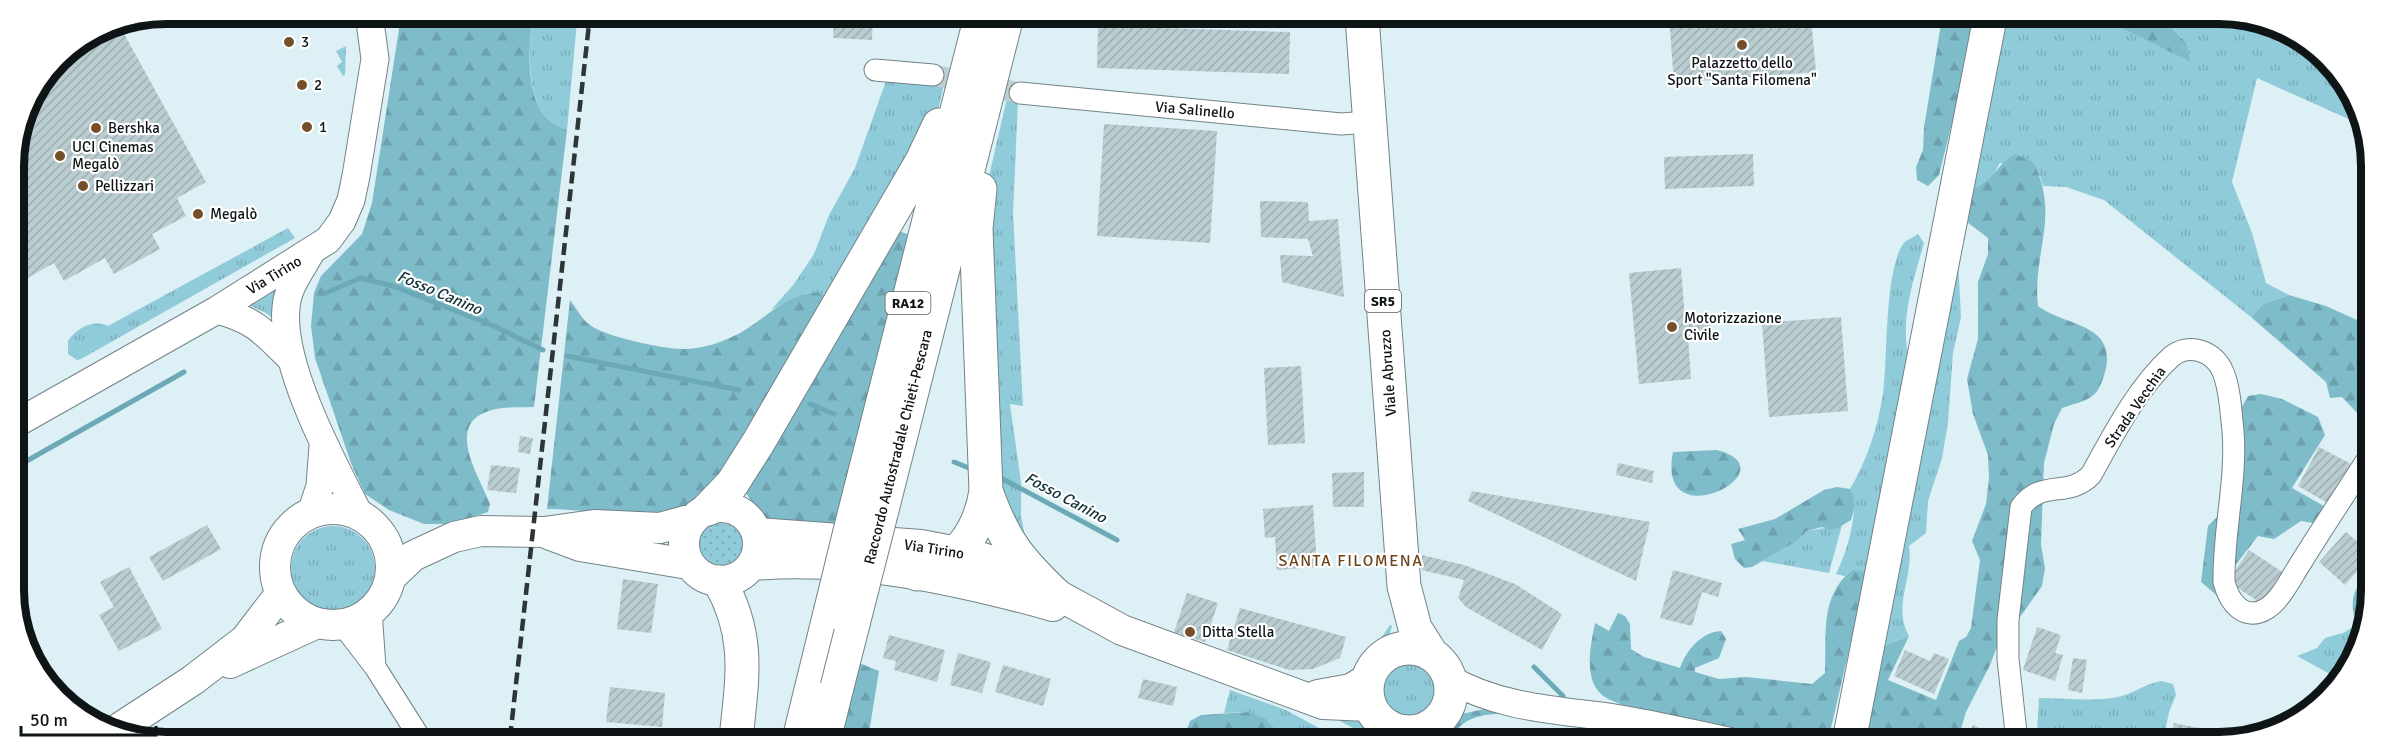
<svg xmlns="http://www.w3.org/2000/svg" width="2385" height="756" font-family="Signika,sans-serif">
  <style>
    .grass { fill: url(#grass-tufts) }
    .forest { fill: url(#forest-firs) }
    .garden { fill: url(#garden-dots) }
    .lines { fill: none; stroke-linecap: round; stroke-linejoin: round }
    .stream { stroke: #6ca9b7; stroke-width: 5 }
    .building { fill: url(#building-hatch) }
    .minor-tunnel { stroke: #becfd4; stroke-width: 21; stroke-dasharray: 21 10; stroke-linecap: butt }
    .minor-casing { stroke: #728388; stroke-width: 23 }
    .tertiary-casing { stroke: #728388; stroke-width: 29 }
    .secondary-casing { stroke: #728388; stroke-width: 32 }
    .primary-casing { stroke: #728388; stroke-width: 35 }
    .trunk-casing { stroke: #728388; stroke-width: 35 }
    .motorway-casing { stroke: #728388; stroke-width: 35 }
    .minor { stroke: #fff; stroke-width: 21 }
    .tertiary { stroke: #fff; stroke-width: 27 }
    .secondary { stroke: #fff; stroke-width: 30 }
    .primary { stroke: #fff; stroke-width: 33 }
    .trunk { stroke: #fff; stroke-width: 33 }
    .motorway { stroke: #fff; stroke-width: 33 }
    .rail { stroke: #2d3537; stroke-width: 4.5; stroke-dasharray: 12 6; stroke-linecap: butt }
    .motorway-bridge-casing { stroke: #728388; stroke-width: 35; stroke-linecap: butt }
    .motorway-bridge { stroke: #fff; stroke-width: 33 }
    .poi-dot { fill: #744f2a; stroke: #fff; stroke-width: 2 }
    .labels { text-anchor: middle; stroke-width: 4.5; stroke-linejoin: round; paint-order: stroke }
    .shield { fill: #fff; stroke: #575b5d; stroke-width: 1.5 }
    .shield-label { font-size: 14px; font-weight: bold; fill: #0f1517 }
    .poi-label { font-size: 15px; fill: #0f1517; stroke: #fff; text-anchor: start }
    .street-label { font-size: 15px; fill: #0f1517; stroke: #fff }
    .water-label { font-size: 16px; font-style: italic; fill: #123138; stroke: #fff }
    .neighbourhood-label { font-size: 16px; letter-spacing: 1.5px; fill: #6d4419; stroke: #fff }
    .rim { fill: none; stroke: #0f1517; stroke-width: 8 }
  </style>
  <defs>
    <pattern id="grass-tufts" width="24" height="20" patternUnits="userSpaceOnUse" patternTransform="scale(1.5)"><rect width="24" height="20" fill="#90cbd9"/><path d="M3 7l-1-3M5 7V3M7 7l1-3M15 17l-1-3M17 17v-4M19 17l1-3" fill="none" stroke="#7badba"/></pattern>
    <pattern id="forest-firs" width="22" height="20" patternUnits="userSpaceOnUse" patternTransform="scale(1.5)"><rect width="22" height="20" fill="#7fbcca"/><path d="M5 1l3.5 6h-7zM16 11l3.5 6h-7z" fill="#6da1ad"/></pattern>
    <pattern id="garden-dots" width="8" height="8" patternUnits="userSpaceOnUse" patternTransform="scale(1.5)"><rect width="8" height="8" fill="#90cbd9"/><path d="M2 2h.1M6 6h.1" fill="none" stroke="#7badba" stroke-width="1.8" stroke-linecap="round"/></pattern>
    <pattern id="building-hatch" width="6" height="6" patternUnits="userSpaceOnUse" patternTransform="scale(1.5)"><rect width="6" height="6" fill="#b9ccd0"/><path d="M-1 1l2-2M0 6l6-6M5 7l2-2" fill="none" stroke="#9eaeb2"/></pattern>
  </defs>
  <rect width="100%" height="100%" fill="#ddf0f5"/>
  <!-- grass -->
  <path class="grass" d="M534,14L564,15L577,22L567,130C558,126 546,120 541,111C527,85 528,43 534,14Z
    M2002,18H2101L2191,61L2187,43L2162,19H2259L2334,65L2364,126L2257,78L2232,182L2252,233L2266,283L2289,295L2263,304L2251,317L2104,200L2066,187L2043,186L2040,176L2000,163L1989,182L1973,189Z
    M346,46L345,75L343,76L337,66L342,62L336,51Z
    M886,81L944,84L938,111L829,309L817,292L807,293L771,310L794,284L814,254L829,215L855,168Z
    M1007,98L1018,100L1013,213L1023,406L1010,404L1021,482V516L1027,546L1003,509L987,185Z
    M288,228L295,238L81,359L77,360L68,354V341C77,328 93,319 108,326Z
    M1918,234L1924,243C1912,285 1899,322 1910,365L1866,576L1852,570L1845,576L1836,574C1846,555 1861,508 1850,489C1867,460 1878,427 1883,394C1888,357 1884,274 1903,244C1906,240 1914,237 1918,234Z
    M1958,259L1961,317L1953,353L1948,423L1942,458L1928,501L1926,533L1909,546C1914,578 1892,606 1909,636L1877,649Z
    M284,283L279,323L266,313L246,304Z
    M1842,525L1829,573L1762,561L1797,541L1807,531Z
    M291 568a42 42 0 1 1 84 0a42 42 0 1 1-84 0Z
    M2366,619V630L2346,675L2341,680L2297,656L2317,648L2325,638L2343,633Z
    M1390,625L1392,626L1387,643L1371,657L1365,667L1341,677L1366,660Z
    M1381 689a27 27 0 1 1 54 0a27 27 0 1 1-54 0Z
    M2161,681L2173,684L2176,695L2169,712L2163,742H2039L2037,732L2039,698C2065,698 2092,702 2118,697C2133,694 2145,684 2161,681Z
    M1230,690L1286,710L1341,740H1273L1275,730L1249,712L1224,713Z
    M1329,715L1356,718L1386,740H1375Z"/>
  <!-- forest -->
  <path class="forest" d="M396,14H534C528,42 526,85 541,111C546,120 558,126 567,130L534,407C521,408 505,406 492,410C443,423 479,475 490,504L488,512L451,524H424L389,510L365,494L351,463L315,358L311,326L314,293L321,276L362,234L372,203L399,29Z
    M1942,18H1978L1939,175L1928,186L1917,180L1916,167L1923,150L1924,127Z
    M2101,18L2162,19L2187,43L2191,62Z
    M2015,154L2033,162C2061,216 2032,252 2038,306C2066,327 2118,323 2105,372C2097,401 2088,399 2062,408L2054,424L2044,463L2041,545L2045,568L2042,586L2020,617L2003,631L1990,665L1966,712L1957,742L1859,741L1877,649L1909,636L1888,680L1936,700L1959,641L1966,637L1971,628L1980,560L1972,541L1986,504L1989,478L1988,455L1973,414L1967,379L1978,339V282L1988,254V238L1967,222L1973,189C1995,180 1995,166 2015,154Z
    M895,230L914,236L841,532L769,526L743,489Z
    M817,292L825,296C802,340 727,499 680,509C642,517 586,510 547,509L570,300C576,307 582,320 590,325C606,337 663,349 683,349C703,349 723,342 740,333C765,319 786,294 817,292Z
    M2289,295L2326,306L2368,325V357L2363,367L2367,383V419L2360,416L2342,397L2330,398L2326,382L2251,317L2263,304Z
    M2261,394L2282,399L2318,417L2325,435L2292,488L2331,510L2318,524L2301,521L2274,539L2258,536L2220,585L2227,604L2201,582L2208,526L2226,508L2227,433L2248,396Z
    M1717,450C1794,470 1655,541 1673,452Z
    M1837,487L1850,489C1856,500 1855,508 1851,520L1838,528L1830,530L1822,527L1807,531L1797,541L1752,567L1744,568L1735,559L1731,544L1745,540L1738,529L1775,519L1824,490Z
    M1852,570L1864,572L1866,576L1828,741C1813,741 1797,742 1782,741C1754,738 1617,711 1601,694C1583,677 1591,644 1595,623L1609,631L1618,613L1625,616L1630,624L1631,649L1644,657L1680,668C1686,651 1701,632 1721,631L1726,639L1719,658L1695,668V672L1719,679L1746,677L1812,684L1825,673C1827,635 1819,597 1852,570Z
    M2366,577V619L2356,625C2351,606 2350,591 2366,577Z
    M859,663L879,671L868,739H840Z
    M1489,708L1515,714C1489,713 1463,714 1450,740H1433L1453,716Z
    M1249,712L1266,719L1275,730L1273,740H1183L1190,721L1201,715Z"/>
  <!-- garden -->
  <path class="garden" d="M696 547a24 24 0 1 1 48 0a24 24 0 1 1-48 0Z"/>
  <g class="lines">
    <!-- stream -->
    <path class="stream" d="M326,293L360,278L393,286L494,326L543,350
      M567,356L739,390
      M810,404L834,414
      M954,462L974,470
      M16,467L184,372
      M1001,478L1117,540
      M1534,667L1563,696
      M1584,729L1589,741"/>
  </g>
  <!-- building -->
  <path class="building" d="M834,15H873L872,40L833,38Z
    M1669,17L1811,18L1816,72L1674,83Z
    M118,23L206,182L177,198L186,216L152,234L160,249L114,274L105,258L64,281L54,263L15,285L14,156L25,107L58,58L108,25Z
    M1098,26L1290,32L1289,74L1097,68Z
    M1104,124L1217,131L1210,243L1097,236Z
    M1753,154L1754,186L1665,189L1664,157Z
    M1260,201L1308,202L1309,221L1338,219L1344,297L1282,282L1280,255L1313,256L1308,239L1261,237Z
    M1681,268L1685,319L1710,317L1712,335L1688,337L1691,379L1639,384L1629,273Z
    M1841,317L1848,411L1769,417L1762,323Z
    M1301,366L1305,443L1268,445L1264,368Z
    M520,436L533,438L530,454L518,452Z
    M2319,447L2355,466L2333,506L2298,486Z
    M1618,463L1654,471L1652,483L1616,475Z
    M491,465L520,468L516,493L487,490Z
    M1364,472V507H1333L1332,473Z
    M1472,491L1650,522L1636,581L1468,501Z
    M1313,505L1317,567L1277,570L1275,537L1265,538L1263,509Z
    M207,525L221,549L163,581L149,557Z
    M2346,532L2367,550V560L2345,585L2319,562Z
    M2249,550L2284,573L2263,605L2228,581Z
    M1422,555L1464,565L1515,584L1562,614L1542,650L1466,607L1458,598L1464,580L1422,570Z
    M129,567L162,629L119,651L99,615L114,607L100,582Z
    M1673,570L1722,583L1718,597L1702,592L1692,626L1660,618Z
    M623,579L658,584L651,633L617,629Z
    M1187,593L1218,603L1205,642L1174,632Z
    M1240,608L1346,637L1340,658L1313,669L1289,670L1227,650Z
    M2037,627L2061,635L2055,653L2063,655L2055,681L2023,670Z
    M889,635L945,650L937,682L894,670L896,661L883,658Z
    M1905,650L1930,661L1934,653L1949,659L1934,694L1894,676Z
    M958,653L991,662L982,693L950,685Z
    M2073,658L2087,660L2082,693L2068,690Z
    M1003,665L1051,679L1043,706L995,692Z
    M1143,679L1177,687L1173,706L1138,698Z
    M610,687L665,693L662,727L606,722Z
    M2174,723L2209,730L2206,742H2170Z
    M1973,725L2012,742H1965Z"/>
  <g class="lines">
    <!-- minor-tunnel -->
    <path class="minor-tunnel" d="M933,75L1020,93"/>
    <defs>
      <path id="minor" d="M875,70L933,75
        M1020,93L1341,124L1369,122
        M371,611L375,667
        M342,624L375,667L420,738
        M2017,742L2008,659V620L2021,507C2043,478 2067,499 2091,475C2113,435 2137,388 2171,357C2188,342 2215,351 2223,372C2230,388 2231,413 2233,431C2237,481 2223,532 2224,582C2229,602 2244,622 2266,609C2281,600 2292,576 2302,561C2323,527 2345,494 2367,460"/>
      <path id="tertiary" d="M310,254C301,270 287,288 286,308C280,365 333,463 359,514
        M217,310C255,320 264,332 292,360
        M15,424L217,310L328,240L342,221L351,200L356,176L375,59L369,14
        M311,513L320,486L323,446
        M1450,679C1499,708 1559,710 1615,718C1653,724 1690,733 1728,741"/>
      <path id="secondary" d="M684 544a37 37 0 1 1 74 0a37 37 0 1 1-74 0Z
        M275 567a58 58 0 1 1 116 0a58 58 0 1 1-116 0Z
        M757,533L921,545L973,555L999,563L1122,630L1323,704L1370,706
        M548,534L580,546L688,564
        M753,565C854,557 956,579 1053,606
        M390,578L413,556L454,537L481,531L544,532L594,525L660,528L693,519
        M230,663L317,623
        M1318,695L1351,689L1369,678
        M115,731L193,680L245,640L281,593"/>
      <path id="primary" d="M1362,17L1404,586L1415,628L1432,655
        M1367 690a42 42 0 1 1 84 0a42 42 0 1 1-84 0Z"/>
      <path id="trunk" d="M1849,741L1990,18"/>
      <path id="motorway" d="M986,491C1004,542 1020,561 1058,597
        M708,509L732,484L758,443L922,161L939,125
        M881,514L1007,16
        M854,515L981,16
        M917,574C957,565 980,530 986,491L976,228L980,189
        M720,582C751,637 742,679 736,739
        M799,739L830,613
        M824,739L837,687"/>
    </defs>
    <!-- minor casing -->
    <use href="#minor" class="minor-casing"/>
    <!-- tertiary casing -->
    <use href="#tertiary" class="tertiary-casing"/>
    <!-- secondary casing -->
    <use href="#secondary" class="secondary-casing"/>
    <!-- primary casing -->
    <use href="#primary" class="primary-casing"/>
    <!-- trunk casing -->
    <use href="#trunk" class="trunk-casing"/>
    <!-- motorway casing -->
    <use href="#motorway" class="motorway-casing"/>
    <!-- minor -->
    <use href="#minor" class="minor"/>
    <!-- tertiary -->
    <use href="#tertiary" class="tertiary"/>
    <!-- secondary -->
    <use href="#secondary" class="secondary"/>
    <!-- primary -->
    <use href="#primary" class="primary"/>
    <!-- trunk -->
    <use href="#trunk" class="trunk"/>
    <!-- motorway -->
    <use href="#motorway" class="motorway"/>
    <!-- rail -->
    <path class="rail" d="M510,738L590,15"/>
    <defs>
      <path id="motorway-bridge" d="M830,613L854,515
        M837,687L881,514"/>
    </defs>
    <!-- motorway-bridge casing -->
    <use href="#motorway-bridge" class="motorway-bridge-casing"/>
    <!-- motorway-bridge -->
    <use href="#motorway-bridge" class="motorway-bridge"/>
  </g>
  <!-- markers -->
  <g class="poi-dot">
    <circle cx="289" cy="42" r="6"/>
    <circle cx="1742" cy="45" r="6"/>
    <circle cx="302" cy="85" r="6"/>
    <circle cx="307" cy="127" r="6"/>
    <circle cx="96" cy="128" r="6"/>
    <circle cx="60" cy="156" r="6"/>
    <circle cx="83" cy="186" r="6"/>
    <circle cx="198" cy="214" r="6"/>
    <circle cx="1672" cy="327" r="6"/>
    <circle cx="1190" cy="632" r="6"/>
  </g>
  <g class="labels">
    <!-- shield labels -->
    <g class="shield">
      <rect x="1365" y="290" width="36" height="22" rx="4.5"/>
      <rect x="885.5" y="292" width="45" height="22" rx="4.5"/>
    </g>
    <g class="shield-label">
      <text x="1383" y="306">SR5</text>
      <text x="908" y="308">RA12</text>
    </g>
    <!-- poi labels -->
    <g class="poi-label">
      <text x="301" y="47">3</text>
      <text x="1742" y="68" text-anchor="middle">Palazzetto dello<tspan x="1742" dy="17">Sport "Santa Filomena"</tspan></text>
      <text x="314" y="90">2</text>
      <text x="319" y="132">1</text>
      <text x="108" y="133">Bershka</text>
      <text x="72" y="152">UCI Cinemas<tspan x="72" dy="17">Megalò</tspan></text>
      <text x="95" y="191">Pellizzari</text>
      <text x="210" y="219">Megalò</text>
      <text x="1684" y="323">Motorizzazione<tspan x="1684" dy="17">Civile</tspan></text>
      <text x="1202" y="637">Ditta Stella</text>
    </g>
    <!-- street labels -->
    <g class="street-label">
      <text transform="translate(1195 110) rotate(5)" y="5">Via Salinello</text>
      <text transform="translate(274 275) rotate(-31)" y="5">Via Tirino</text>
      <text transform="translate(1388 373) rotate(-94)" y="5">Viale Abruzzo</text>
      <text transform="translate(2135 407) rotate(-55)" y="5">Strada Vecchia</text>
      <text transform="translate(898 447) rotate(-76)" y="5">Raccordo Autostradale Chieti-Pescara</text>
      <text transform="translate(934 549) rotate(9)" y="5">Via Tirino</text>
    </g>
    <!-- water labels -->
    <g class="water-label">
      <text transform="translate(440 292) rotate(23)" y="6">Fosso Canino</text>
      <text transform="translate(1066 497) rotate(28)" y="6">Fosso Canino</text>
    </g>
    <!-- neighbourhood labels -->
    <g class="neighbourhood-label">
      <text x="1351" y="566">SANTA FILOMENA</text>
    </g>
  </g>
  <!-- crop -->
  <path d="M0 0H2385V756H0ZM166 24H2219A142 142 0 0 1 2361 166V590A142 142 0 0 1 2219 732H166A142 142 0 0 1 24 590V166A142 142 0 0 1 166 24Z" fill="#fff" fill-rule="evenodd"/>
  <path class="rim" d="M166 24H2219A142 142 0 0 1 2361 166V590A142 142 0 0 1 2219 732H166A142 142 0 0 1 24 590V166A142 142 0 0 1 166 24Z"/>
  <!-- scale -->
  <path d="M21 726v9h135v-9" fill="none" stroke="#0f1517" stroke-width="3"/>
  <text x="30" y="726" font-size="18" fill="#0f1517" stroke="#ffffff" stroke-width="4.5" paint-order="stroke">50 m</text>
</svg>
